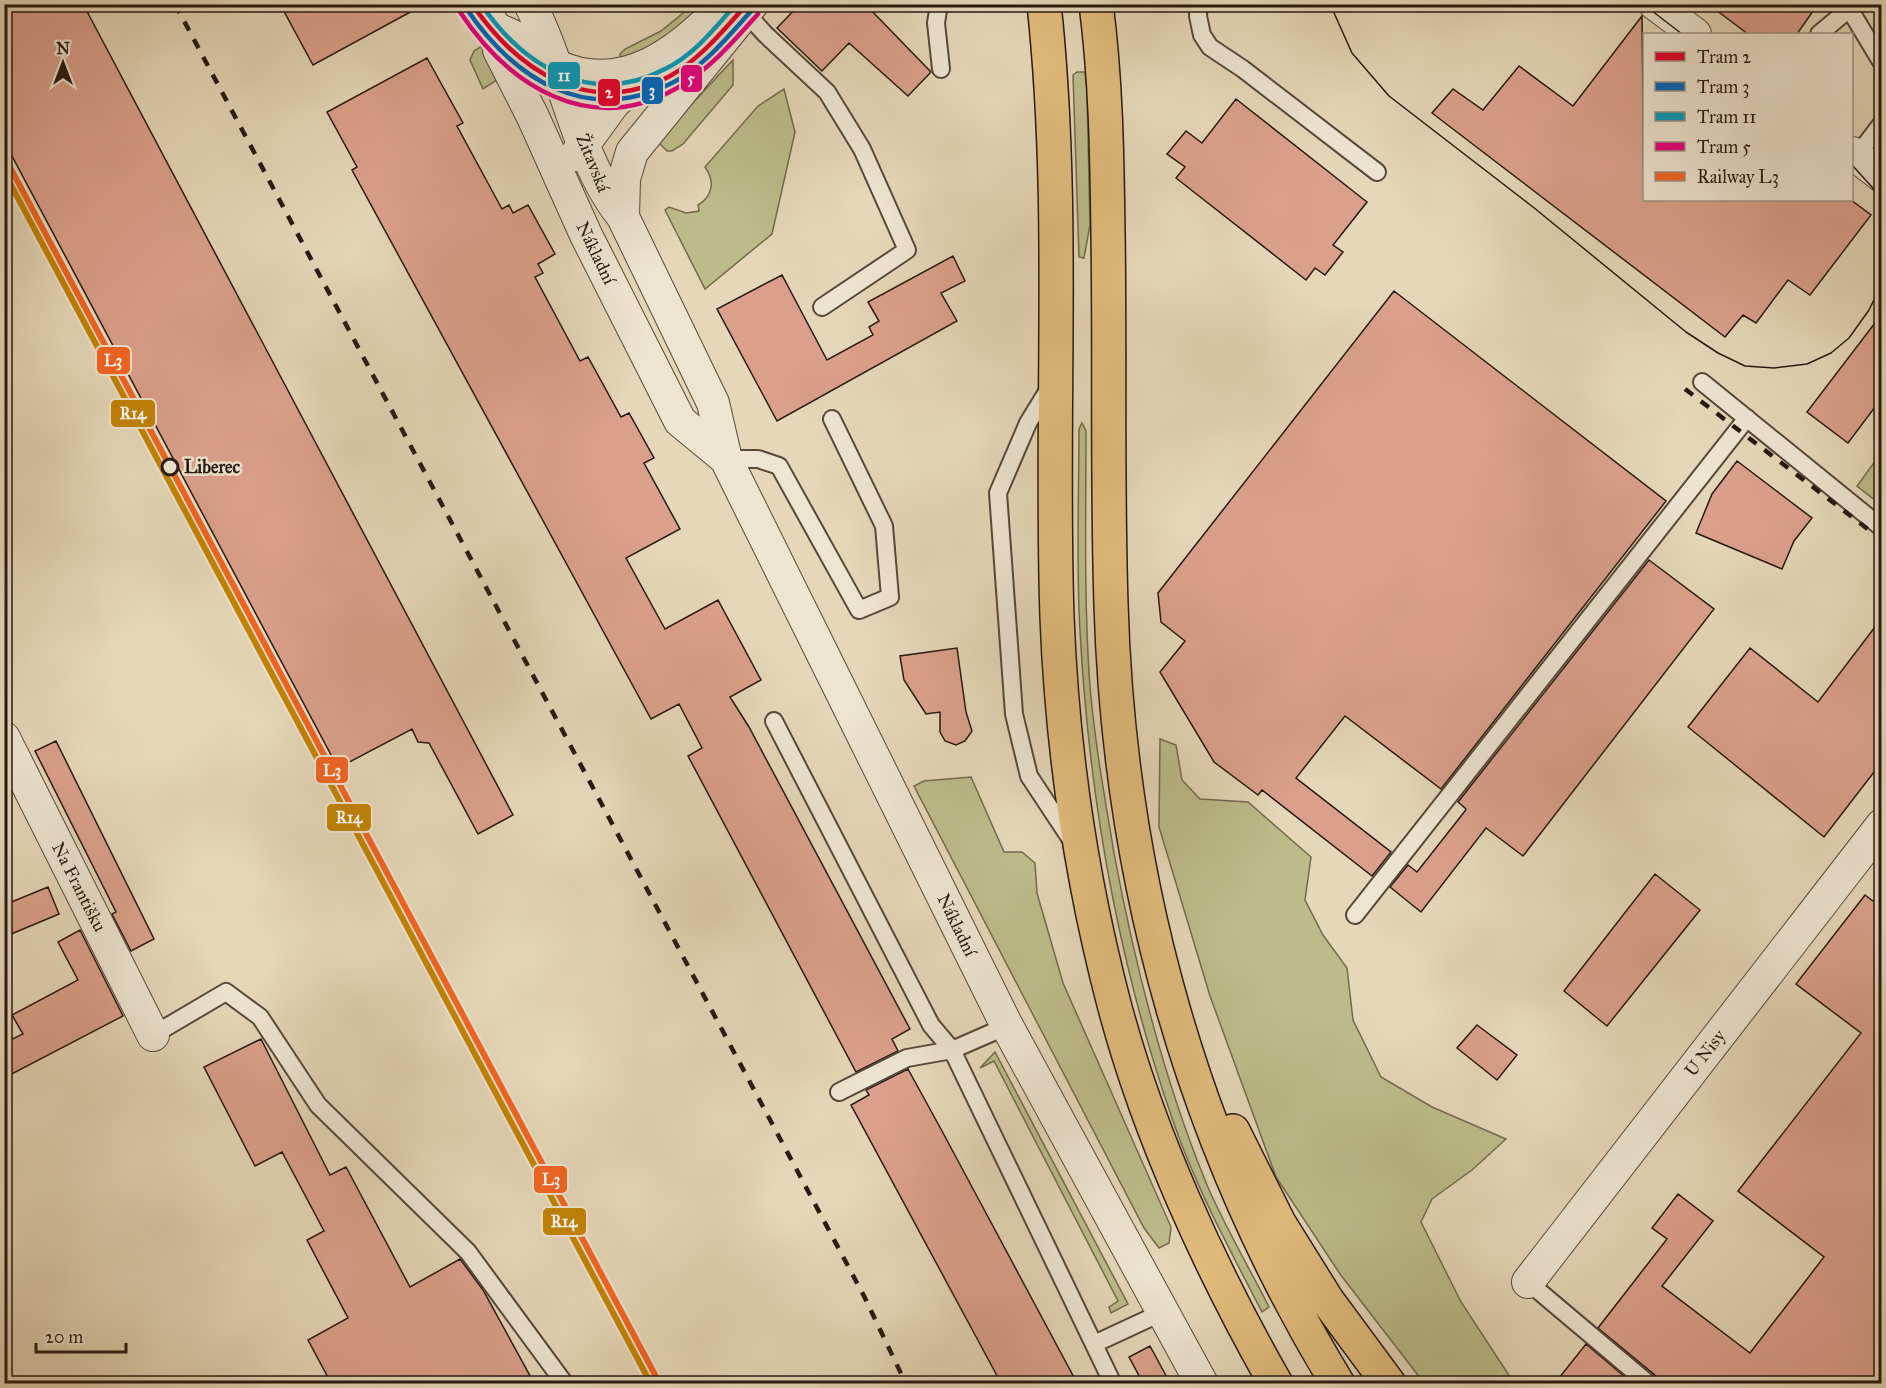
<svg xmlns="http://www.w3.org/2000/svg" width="1886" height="1388" font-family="'IM FELL Great Primer',serif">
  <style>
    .green { fill: #bcbc8a; stroke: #726a4e; stroke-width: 1.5 }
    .building { fill: #dba08c; stroke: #271911; stroke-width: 1.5 }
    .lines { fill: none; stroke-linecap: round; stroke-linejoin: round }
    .lane-casing { stroke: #56483b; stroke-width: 20 }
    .street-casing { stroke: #56483b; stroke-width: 34 }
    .highway-casing { stroke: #271911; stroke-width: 36 }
    .lane { stroke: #eee5d1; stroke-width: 16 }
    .street { stroke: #eee5d1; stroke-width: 32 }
    .highway { stroke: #e2bc7c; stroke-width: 33 }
    .tram { stroke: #271911; stroke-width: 1.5 }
    .rail { stroke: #271911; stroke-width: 4.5; stroke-dasharray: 10 10; stroke-linecap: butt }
    .rail-1-casing { stroke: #eee5d1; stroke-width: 10 }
    .rail-2-casing { stroke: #eee5d1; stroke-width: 10 }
    .rail-1 { stroke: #f26522; stroke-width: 6 }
    .rail-2 { stroke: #c38304; stroke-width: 6 }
    .tram-1-casing { stroke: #eee5d1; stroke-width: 9 }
    .tram-2-casing { stroke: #eee5d1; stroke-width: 9 }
    .tram-3-casing { stroke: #eee5d1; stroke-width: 9 }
    .tram-4-casing { stroke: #eee5d1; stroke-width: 9 }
    .tram-1 { stroke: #e4002b; stroke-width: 4.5 }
    .tram-2 { stroke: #0065bd; stroke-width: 4.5 }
    .tram-3 { stroke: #049bbb; stroke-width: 4.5 }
    .tram-4 { stroke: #e5007d; stroke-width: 4.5 }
    .stop-dot { fill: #eee5d1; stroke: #271911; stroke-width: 3 }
    .labels { text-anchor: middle; stroke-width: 5; stroke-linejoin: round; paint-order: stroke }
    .street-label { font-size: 18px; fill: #271911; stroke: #eee5d1 }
    .stop-label { font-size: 18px; font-weight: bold; fill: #271911; stroke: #eee5d1; text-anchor: start }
    .line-badge { stroke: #eee5d1; stroke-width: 2 }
    .badge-label { font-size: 16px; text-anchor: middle; font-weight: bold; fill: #fff }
  </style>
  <rect width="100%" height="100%" fill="#e5d7b8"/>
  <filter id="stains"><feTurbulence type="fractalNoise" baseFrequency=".00333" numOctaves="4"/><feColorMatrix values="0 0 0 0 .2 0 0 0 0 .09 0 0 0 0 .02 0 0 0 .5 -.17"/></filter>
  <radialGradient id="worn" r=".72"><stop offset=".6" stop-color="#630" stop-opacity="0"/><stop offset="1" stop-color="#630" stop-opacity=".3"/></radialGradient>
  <!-- green -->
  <path class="green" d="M693,5H704L681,33L620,62V54L625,49L661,31Z
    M485,44L497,80L483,89L470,60L474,51Z
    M733,60V85L683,144L672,151H667L657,141Z
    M1077,72H1085L1087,91L1090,225L1084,258L1079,257L1073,75Z
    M784,89L795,132L772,234L705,289L665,210L669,207L686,213L699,211L698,205C713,196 715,181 705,167L758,106Z
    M1082,423L1086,431C1086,512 1084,592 1089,673C1093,733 1104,793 1114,853C1135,966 1163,1078 1207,1185C1225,1227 1249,1267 1269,1307L1262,1312C1230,1250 1196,1188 1173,1121C1118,963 1089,798 1080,631C1076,564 1079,496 1079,429Z
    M1881,453V505L1857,486Z
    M1160,739L1176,745L1182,780L1200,799L1248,802L1311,857L1305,900L1323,935L1347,968L1353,1020L1381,1077L1432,1107L1506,1139L1472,1170L1432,1199L1421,1222L1461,1302L1514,1383H1424L1340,1274L1276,1177L1210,996L1159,827Z
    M971,777L1004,852H1022L1035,863L1037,893L1063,983L1171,1227L1169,1243L1159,1248L1144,1228L914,786L924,781Z
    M995,1052L1128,1304L1111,1313L1109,1307L1118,1301L994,1061L980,1068Z"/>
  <!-- building -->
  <path class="building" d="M4,4H83L513,815L478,834L429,743L418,742L412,729L338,768L4,141Z
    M280,4H425L313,65Z
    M800,4H865L931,72L908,96L849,43L822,71L777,28Z
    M1708,4H1818L1797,34H1748Z
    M1642,16L1644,200H1851L1871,215L1810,295L1788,280L1756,323L1743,315L1725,337L1432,113L1453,89L1483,110L1519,66L1573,106Z
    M427,58L463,123L457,126L502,209L509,205L513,213L528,205L555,254L538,264L543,273L535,277L580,361L588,357L621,417L629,413L654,458L644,463L680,529L626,558L665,629L718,600L761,680L730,697L749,727L910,1029L892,1039L898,1051L856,1072L688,756L702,748L679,704L651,719L352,170L357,167L327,112Z
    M1236,99L1367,202L1333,245L1343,252L1325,275L1315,268L1306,280L1176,178L1185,167L1167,154L1186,131L1202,143Z
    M953,256L965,281L941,293L957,321L777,421L717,309L782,275L827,360L873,335L869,327L879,321L868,302Z
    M1394,291L1666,501L1441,789L1345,716L1296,778L1391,852L1372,876L1262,790L1258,795L1214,762L1160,672L1185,641L1161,622L1158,593Z
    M1881,315V399L1848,443L1807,412Z
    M1737,461L1812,518L1794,541L1782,569L1696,533L1712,494Z
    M1649,560L1714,609L1523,856L1486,828L1421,912L1390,887L1408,865L1417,872L1465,811L1466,809L1458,802Z
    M1881,619V763L1824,837L1688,727L1750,648L1818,702Z
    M957,648L966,712L972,731L965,741L956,745L945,741L940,732V712L926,714L904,680L900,656Z
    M56,741L154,939L131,951L112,914L116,912L35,751Z
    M1655,874L1700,910L1607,1026L1564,991Z
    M48,887L59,914L4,937V905Z
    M1865,895L1881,907V1383H1659L1656,1376L1598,1328L1667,1239L1652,1228L1678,1194L1713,1221L1662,1286L1750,1353L1824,1257L1738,1191L1861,1033L1796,984Z
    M80,930L123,1016L4,1078V1043L23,1034L12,1015L78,980L58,942Z
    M1477,1025L1517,1055L1497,1080L1457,1048Z
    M261,1039L330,1175L346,1167L410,1287L460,1259L483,1290L534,1383H331L308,1340L348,1318L307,1240L324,1231L282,1152L255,1166L204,1067Z
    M908,1069L942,1131L1077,1383H1001L851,1105L869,1095L866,1090Z
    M1586,1344L1632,1383H1555Z
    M1150,1346L1170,1383H1143L1129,1357Z"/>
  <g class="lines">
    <defs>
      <path id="lane" d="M939,4L936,23L941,69
        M1199,4L1198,16L1202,35L1210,47L1243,69L1377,172
        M1850,10L1882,63
        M747,14L765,34L827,92L862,149L907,250L822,307
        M1819,34L1855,4
        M1856,157L1882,123
        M1702,382L1882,528
        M1050,387L1028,423L998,493L1014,714L1029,776L1072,841
        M726,459H758L779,466L859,610L890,597L884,526L832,419
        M774,721L931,1025L952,1050L1007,1026
        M1355,915L1747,418
        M153,1035L226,992L260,1017L318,1105L468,1252L565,1384
        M839,1092L907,1058L952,1050L1113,1384
        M1528,1282L1649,1384
        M1094,1344L1163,1312"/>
      <path id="street" d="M482,4L495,28L499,50L533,117L586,235L680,421L726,459
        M530,4C565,71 576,159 623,217L713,403L726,459L1007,1026L1202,1384
        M1655,4L1695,34
        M495,28C503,32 512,35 520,40C533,48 544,59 557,66C624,97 681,50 725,4
        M1852,153L1882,176
        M576,155L613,104L653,66
        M623,217L624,179L632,152L752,4
        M4,738L153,1035
        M1528,1282L1882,825"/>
      <path id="highway" d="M1044,4C1066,208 1050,413 1057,617C1062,747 1081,878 1114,1004C1148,1133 1210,1268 1276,1384
        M1096,4C1106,80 1107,157 1108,233C1110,356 1107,480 1111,604C1119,882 1193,1146 1338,1384
        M1233,1131L1279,1223L1327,1300L1389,1384"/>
    </defs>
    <!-- lane casing -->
    <use href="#lane" class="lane-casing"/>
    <!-- street casing -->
    <use href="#street" class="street-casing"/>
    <!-- highway casing -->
    <use href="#highway" class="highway-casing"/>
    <!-- lane -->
    <use href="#lane" class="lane"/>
    <!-- street -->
    <use href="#street" class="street"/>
    <!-- highway -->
    <use href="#highway" class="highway"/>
    <!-- tram -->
    <path class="tram" d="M1330,4L1352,53L1389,96L1533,207L1686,332L1718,353L1745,366L1774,368L1807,364L1831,353L1849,338L1869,310L1882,283
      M1643,4L1682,34
      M1852,165L1872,187L1882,204"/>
    <!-- rail -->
    <path class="rail" d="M175,4L864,1296L906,1384
      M1685,389L1882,540"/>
    <defs>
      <path id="rail-1" d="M4,156L660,1384"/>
      <path id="rail-2" d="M4,172L651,1384"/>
    </defs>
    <!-- rail-1 casing -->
    <use href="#rail-1" class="rail-1-casing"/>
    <!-- rail-2 casing -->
    <use href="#rail-2" class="rail-2-casing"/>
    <!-- rail-1 -->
    <use href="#rail-1" class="rail-1"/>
    <!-- rail-2 -->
    <use href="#rail-2" class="rail-2"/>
    <defs>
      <path id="tram-1" d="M472,4C518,71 589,119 670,76C700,59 724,30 747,4"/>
      <path id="tram-2" d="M466,8C514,79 586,126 672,83C704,67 729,35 753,9"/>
      <path id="tram-3" d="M481,4C524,67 591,108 665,69C694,55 715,28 736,4"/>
      <path id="tram-4" d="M460,12C509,86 590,138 677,88C709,70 734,41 758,14"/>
    </defs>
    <!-- tram-1 casing -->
    <use href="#tram-1" class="tram-1-casing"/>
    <!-- tram-2 casing -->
    <use href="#tram-2" class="tram-2-casing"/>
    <!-- tram-3 casing -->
    <use href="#tram-3" class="tram-3-casing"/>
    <!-- tram-4 casing -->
    <use href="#tram-4" class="tram-4-casing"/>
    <!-- tram-1 -->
    <use href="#tram-1" class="tram-1"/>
    <!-- tram-2 -->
    <use href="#tram-2" class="tram-2"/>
    <!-- tram-3 -->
    <use href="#tram-3" class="tram-3"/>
    <!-- tram-4 -->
    <use href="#tram-4" class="tram-4"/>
  </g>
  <!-- markers -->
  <circle class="stop-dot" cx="170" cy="467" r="8"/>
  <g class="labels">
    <!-- street labels -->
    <g class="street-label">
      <text transform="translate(593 163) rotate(68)" y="6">Žitavská</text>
      <text transform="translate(596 253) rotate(64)" y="6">Nákladní</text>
      <text transform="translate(79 887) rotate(63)" y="6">Na Františku</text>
      <text transform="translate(957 925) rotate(64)" y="6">Nákladní</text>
      <text transform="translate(1705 1053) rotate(-52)" y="6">U Nisy</text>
    </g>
    <!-- stop labels -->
    <g class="stop-label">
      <text x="184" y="473">Liberec</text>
    </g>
  </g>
  <g class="line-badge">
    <rect x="547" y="61" width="34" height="29" rx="6" fill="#049bbb"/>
    <rect x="680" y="64" width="23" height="29" rx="6" fill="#e5007d"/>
    <rect x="641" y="76" width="23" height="29" rx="6" fill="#0065bd"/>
    <rect x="597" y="78" width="24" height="29" rx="6" fill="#e4002b"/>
    <rect x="96" y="346" width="35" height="29" rx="6" fill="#f26522"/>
    <rect x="110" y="399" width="46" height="29" rx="6" fill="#c38304"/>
    <rect x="315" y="756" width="34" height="28" rx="6" fill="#f26522"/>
    <rect x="326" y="803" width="46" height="29" rx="6" fill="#c38304"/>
    <rect x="533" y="1165" width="35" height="29" rx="6" fill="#f26522"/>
    <rect x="542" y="1207" width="45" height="29" rx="6" fill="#c38304"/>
  </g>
  <g class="badge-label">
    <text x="564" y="81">11</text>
    <text x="691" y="84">5</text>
    <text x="652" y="96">3</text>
    <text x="609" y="98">2</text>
    <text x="113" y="366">L3</text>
    <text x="133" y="419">R14</text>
    <text x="332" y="776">L3</text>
    <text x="349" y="823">R14</text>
    <text x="551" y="1185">L3</text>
    <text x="564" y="1227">R14</text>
  </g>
  <!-- margin -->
  <rect width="1886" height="1388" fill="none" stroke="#e5d7b8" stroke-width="24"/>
  <rect x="6" y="6" width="1874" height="1376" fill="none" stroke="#271911" stroke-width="3"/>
  <rect x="12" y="12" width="1862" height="1364" fill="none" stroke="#271911" stroke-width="1.5"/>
  <!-- legend -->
  <rect x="1643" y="33" width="210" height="168" fill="#eee5d1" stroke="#9e9384" stroke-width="1.5"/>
  <rect x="1655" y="52" width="30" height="9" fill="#e4002b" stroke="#9e9384" stroke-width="1.5"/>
  <text x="1697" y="63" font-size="18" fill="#271911">Tram 2</text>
  <rect x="1655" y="82" width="30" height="9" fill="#0065bd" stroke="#9e9384" stroke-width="1.5"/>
  <text x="1697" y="93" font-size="18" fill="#271911">Tram 3</text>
  <rect x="1655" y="112" width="30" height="9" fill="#049bbb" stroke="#9e9384" stroke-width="1.5"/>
  <text x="1697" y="123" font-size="18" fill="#271911">Tram 11</text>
  <rect x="1655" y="142" width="30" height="9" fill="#e5007d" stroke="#9e9384" stroke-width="1.5"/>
  <text x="1697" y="153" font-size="18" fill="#271911">Tram 5</text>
  <rect x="1655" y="172" width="30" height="9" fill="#f26522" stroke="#9e9384" stroke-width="1.5"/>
  <text x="1697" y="183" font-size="18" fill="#271911">Railway L3</text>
  <!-- north arrow -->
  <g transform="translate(63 63)" stroke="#eee5d1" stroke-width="4.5" paint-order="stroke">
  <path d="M0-4.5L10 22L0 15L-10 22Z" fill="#271911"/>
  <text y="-9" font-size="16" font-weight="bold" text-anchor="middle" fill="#271911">N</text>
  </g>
  <!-- scale -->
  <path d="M36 1343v9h90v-9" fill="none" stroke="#271911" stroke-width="3"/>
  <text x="45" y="1343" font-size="18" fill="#271911" stroke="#eee5d1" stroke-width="4.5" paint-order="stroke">20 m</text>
  <rect width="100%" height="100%" filter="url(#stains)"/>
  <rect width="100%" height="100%" fill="url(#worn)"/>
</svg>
